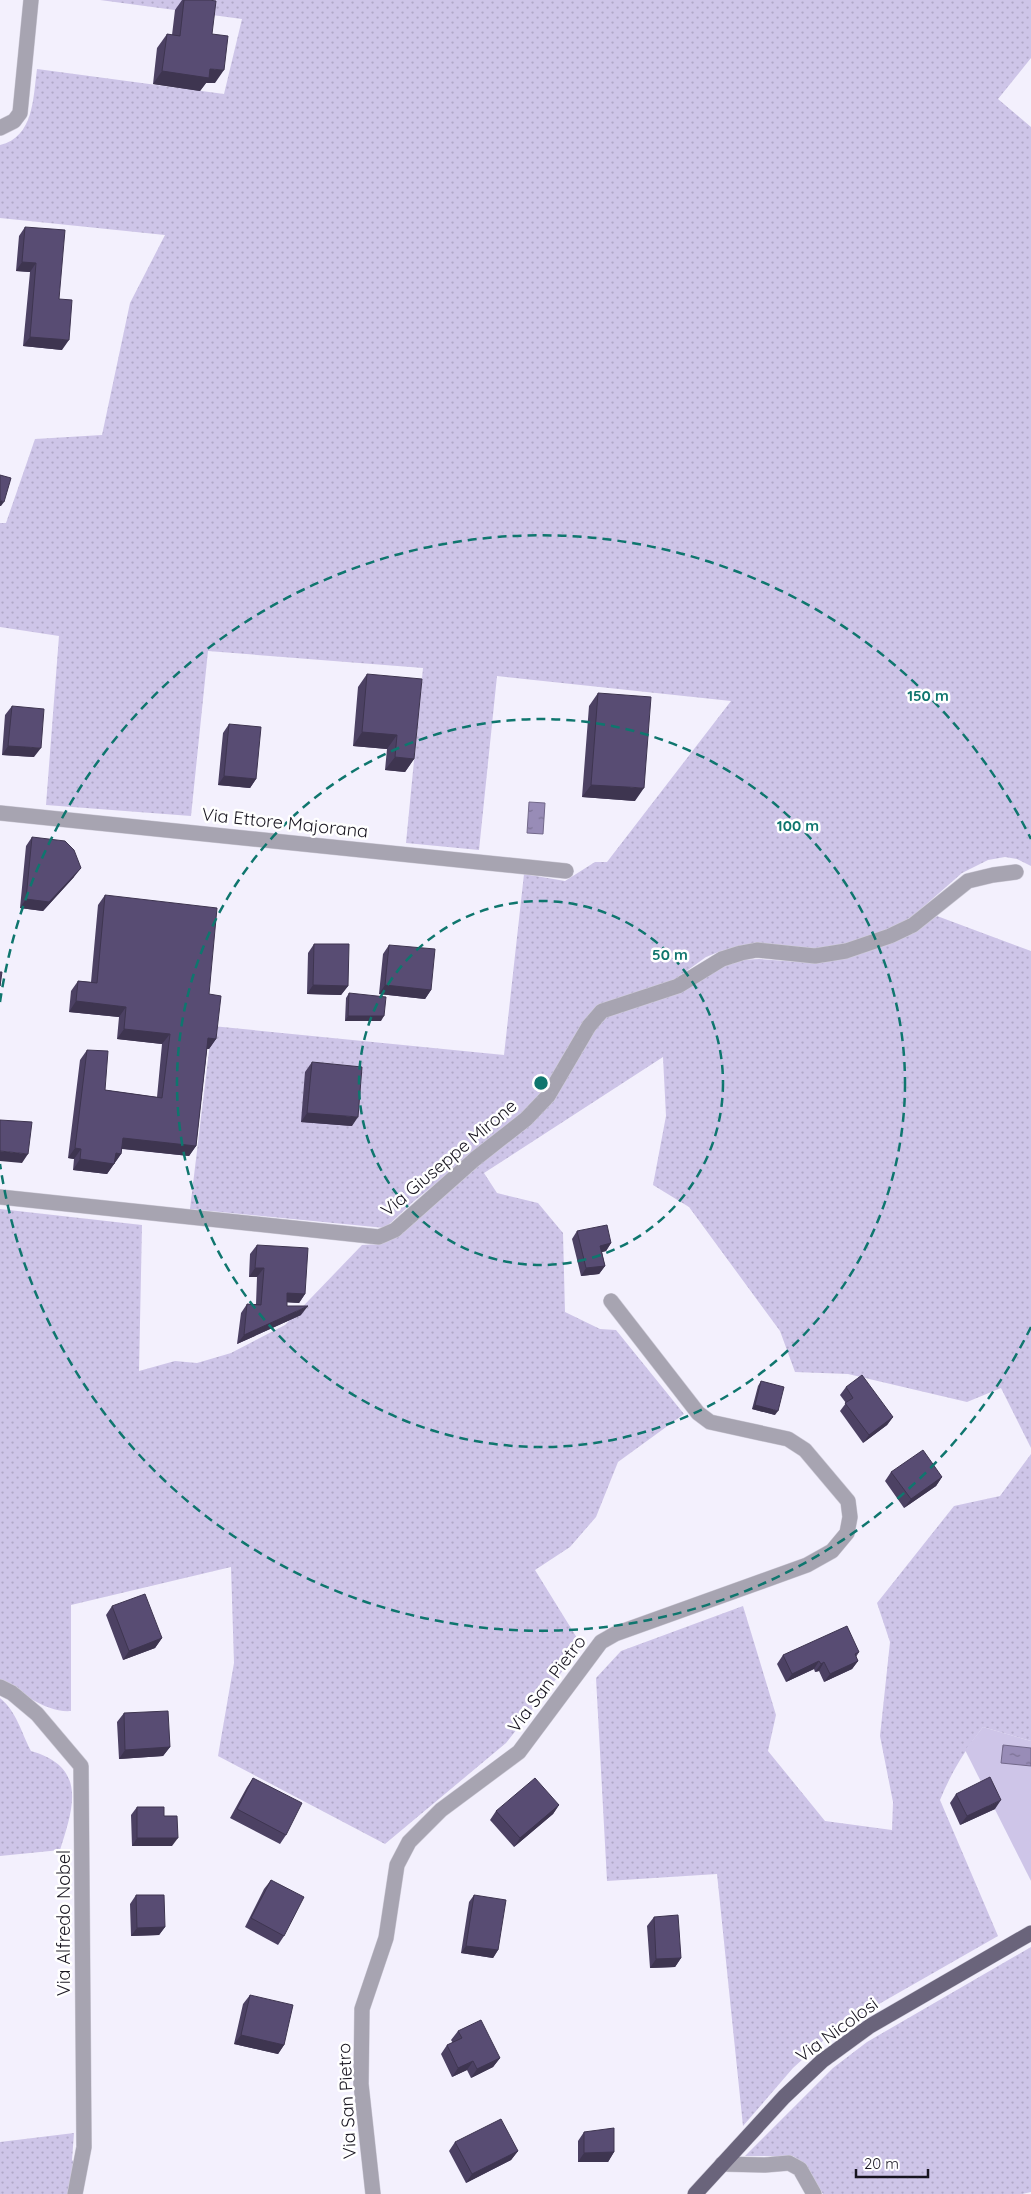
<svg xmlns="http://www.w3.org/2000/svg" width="1031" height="2194" font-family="Quicksand,sans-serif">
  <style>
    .grass { fill: url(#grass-dots) }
    .green { fill: #cec5e8 }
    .water { fill: url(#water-ripples); stroke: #72688a }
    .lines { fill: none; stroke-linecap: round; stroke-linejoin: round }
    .minor-casing { stroke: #d0cdda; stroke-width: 16 }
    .major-casing { stroke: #d0cdda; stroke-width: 16 }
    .minor { stroke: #a7a4b1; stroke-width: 15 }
    .major { stroke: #6a647b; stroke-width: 15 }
    .wall { fill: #4c4163 }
    .shaded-wall { fill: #3e3550 }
    .building { fill: #584c73; stroke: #3e3550 }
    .ring { fill: none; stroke: #0f766e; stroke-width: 2.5; stroke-dasharray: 9 6 }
    .labels { text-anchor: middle; stroke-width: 5; stroke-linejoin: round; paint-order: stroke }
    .street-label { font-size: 18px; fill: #181520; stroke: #fff }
    .centre { fill: #0f766e; stroke: #fff; stroke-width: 2.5 }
    .ring-label { font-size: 15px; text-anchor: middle; font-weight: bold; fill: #0f766e; stroke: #fff; stroke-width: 5; stroke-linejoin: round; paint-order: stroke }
  </style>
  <defs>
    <pattern id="grass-dots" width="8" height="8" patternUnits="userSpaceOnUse" patternTransform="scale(1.25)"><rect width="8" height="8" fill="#cec5e8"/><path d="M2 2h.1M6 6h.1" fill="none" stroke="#b0a8c7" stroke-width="1.8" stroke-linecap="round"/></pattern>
    <pattern id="water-ripples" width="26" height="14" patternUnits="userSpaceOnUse" patternTransform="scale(1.25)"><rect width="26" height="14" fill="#988cb7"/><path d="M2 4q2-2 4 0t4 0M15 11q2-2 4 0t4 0" fill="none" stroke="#7b7194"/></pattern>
  </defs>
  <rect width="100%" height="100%" fill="#f3f0fd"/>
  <!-- grass -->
  <path class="grass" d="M100,0H1031V58L998,99L1031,127V866L1017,859L1005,857L988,860L962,873L914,915L895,927L848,944L819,949L740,947L721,951L706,957L670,983L599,1006L542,1094L521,1116L414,1201L385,1228L190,1209L212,1026L504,1055L524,874L565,881L595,862H607L731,701L497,676L479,850L406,843L423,668L208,651L191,816L46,805L59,636L0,627V523H6L35,439L102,435L130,303L165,235L0,218V145C34,137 33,98 37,69L224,94L242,19Z
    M937,916L1031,951V1448L1001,1388L967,1402L848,1374L795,1372L780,1331L689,1207L653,1185L666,1116L663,1057L484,1173L497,1193L538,1203L563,1233L565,1312L600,1329L616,1330L684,1414L618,1462L596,1517L570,1547L535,1570L582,1646L506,1743L385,1844L218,1756L234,1663L231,1567L71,1605V1711C46,1713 21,1692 0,1679V1209L142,1225L139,1371L175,1361L197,1363L231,1353L285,1325L362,1245L379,1244L528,1124L605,1016L715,969L741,960L759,959L813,963L917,929Z
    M1031,1454V1741L983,1727C965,1750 951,1773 940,1800L998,1936L858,2016L825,2039L793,2068L743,2126L717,1874L607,1881L596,1678L621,1651L743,1606L776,1715L768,1751L825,1821L892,1830L893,1802L880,1736L890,1642L877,1603L954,1506L1000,1496Z
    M0,1698C17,1712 21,1732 31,1751C87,1767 74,1806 60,1850L0,1856Z
    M1031,1947V2192L1022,2194H823L805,2165L793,2156H745L833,2068L867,2042Z
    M74,2133L72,2160L76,2164L69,2194H0V2142Z"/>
  <!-- green -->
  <path class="green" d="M983,1727L1031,1741V1881L965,1750Z"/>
  <!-- water -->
  <path class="water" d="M529,802L545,803L543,834L527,833Z
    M1003,1745L1031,1748V1766L1001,1763Z"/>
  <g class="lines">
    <defs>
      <path id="minor" d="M0,128L14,121L20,113L31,0
        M0,813L566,871
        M0,1197L379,1237L395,1230L475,1159L526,1119L548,1096L589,1026L602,1011L678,986L722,959L741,953L757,950L815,956L846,951L890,936L913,925L968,881L993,875L1016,872
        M0,1687L12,1693L37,1714L81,1766L84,2147L75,2194
        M722,2164L765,2165L789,2163L800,2169L814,2194
        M373,2194L361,2084L362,2009L386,1938L397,1865L409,1842L441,1810L519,1752L601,1642L615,1634L807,1565L832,1551L847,1533L850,1517L848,1501L805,1450L788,1439L710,1422L698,1413L611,1301"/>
      <path id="major" d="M695,2194L784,2097L822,2061L870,2026L1031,1933"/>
    </defs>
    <!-- minor casing -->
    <use href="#minor" class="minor-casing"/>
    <!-- major casing -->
    <use href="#major" class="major-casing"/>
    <!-- minor -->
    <use href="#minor" class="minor"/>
    <!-- major -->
    <use href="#major" class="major"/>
  </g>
  <!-- wall -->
  <path class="wall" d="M182,0H209L215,83H206L200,91L153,84L157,48L167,34L172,35L175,10Z
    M25,227L59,299L62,350L23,346L30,272L16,271L19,236Z
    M367,674L414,759L405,772L385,770L387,749L353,746L358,687Z
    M598,693L635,801L582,797L589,706Z
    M12,706L34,757L2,755L5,715Z
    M229,724L256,779L250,788L218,785L223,733Z
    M32,837L74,877L43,911L20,908L26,846Z
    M105,895L209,994L216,1039L209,1049H207L196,1146L189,1156L122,1149L121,1154L107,1174L73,1170L74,1159L68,1158L80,1060L87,1050L105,1090L157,1097L162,1044L117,1039L119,1017L69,1012L71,991L78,981L91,982L98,905Z
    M314,944L348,986L341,995L307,994L308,953Z
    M389,945L431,990L425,999L379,994L383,954Z
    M349,993L381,1021H345L346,998Z
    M312,1062L352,1126L301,1122L305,1072Z
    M577,1231L611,1243L606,1251L602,1252L605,1266L599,1274L581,1276L572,1239Z
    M257,1245L305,1294L299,1303L287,1302V1306L301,1315L237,1344L241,1313L247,1304H256L257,1277H249L250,1254Z
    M761,1381L775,1415L752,1409L758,1386Z
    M846,1387L893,1417L887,1425L863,1443L840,1411L846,1403L840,1395Z
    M891,1472L942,1477L936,1486L904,1508L885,1481Z
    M112,1606L162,1638L155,1648L123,1660L106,1615Z
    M859,1652L856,1657L858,1661L852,1669L824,1682L819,1671L815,1672L814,1669L786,1682L777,1664L783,1655Z
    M124,1713L170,1747L163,1756L119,1759L117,1722Z
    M253,1778L286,1835L280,1844L230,1818L247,1787Z
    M956,1794L995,1809L960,1825L950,1803Z
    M559,1805L553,1814L514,1847L490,1820L496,1811Z
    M137,1807L164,1816L172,1846H132L131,1815Z
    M271,1880L284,1936L278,1945L245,1927L264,1889Z
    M136,1895L165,1927L159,1935L131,1936L130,1904Z
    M474,1895L498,1950L493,1958L461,1953L469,1902Z
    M654,1917L681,1958L675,1967L650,1968L647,1926Z
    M250,1995L284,2045L278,2054L234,2044L243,2004Z
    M458,2031L500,2058L493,2067L471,2078L467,2070L452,2077L441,2054L447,2045L453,2043L451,2040Z
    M584,2132L614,2152L608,2162H578V2141Z
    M455,2142L518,2151L511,2160L466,2183L449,2151Z"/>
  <!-- shaded-wall -->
  <path class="shaded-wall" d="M210,69L224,70L215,83H206L200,91L153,84L162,71Z
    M22,262L36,263L30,272L16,271Z
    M30,337L69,340L62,350L23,346Z
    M0,500L4,502L1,506H0Z
    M362,732L397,735L387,749L353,746Z
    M8,746L41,748L34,757L2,755Z
    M395,757L414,759L405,772L385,770Z
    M224,776L256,779L250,788L218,785Z
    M591,785L644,788L635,801L582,797Z
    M81,868L74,877L43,911L20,908L26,899Z
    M313,985L348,986L341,995L307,994Z
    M385,985L431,990L425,999L379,994Z
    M76,1001L126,1007L119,1017L69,1012Z
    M348,1016H384L381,1021H345Z
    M124,1029L170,1034L162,1044L117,1039Z
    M208,1038L216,1039L209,1049L201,1048Z
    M307,1113L358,1117L352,1126L301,1122Z
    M123,1138L196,1146L189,1156L116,1148Z
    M75,1148L81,1149L74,1159L68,1158Z
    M0,1151L28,1154L22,1163L0,1161Z
    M116,1153L121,1154L107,1174L73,1170L80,1159Z
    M611,1243L606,1251L595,1254L600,1246Z
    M605,1266L599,1274L581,1276L586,1268Z
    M255,1268H264L257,1277H249Z
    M287,1293L305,1294L299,1303L280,1302Z
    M308,1306L301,1315L237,1344L244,1335Z
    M755,1405L778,1411L775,1415L752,1409Z
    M893,1417L887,1425L863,1443L869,1435Z
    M942,1477L936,1486L904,1508L911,1499Z
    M162,1638L155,1648L123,1660L129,1651Z
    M819,1661L814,1669L786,1682L792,1674Z
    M858,1661L852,1669L824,1682L830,1674Z
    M824,1662L819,1671L815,1672L821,1664Z
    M170,1747L163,1756L119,1759L125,1750Z
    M1001,1800L995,1809L960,1825L967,1816Z
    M559,1805L553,1814L514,1847L520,1838Z
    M137,1838H178L172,1846H132Z
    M165,1927L159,1935L131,1936L137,1928Z
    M466,1946L498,1950L493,1958L461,1953Z
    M681,1958L675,1967L650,1968L656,1959Z
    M241,2035L284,2045L278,2054L234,2044Z
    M500,2058L493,2067L471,2078L477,2069Z
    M473,2061L467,2070L452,2077L458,2068Z
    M518,2151L511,2160L466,2183L472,2174Z
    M614,2152L608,2162H578L584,2153Z"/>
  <!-- building -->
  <path class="building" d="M184,0H209L216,1L212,34L228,36L224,70L210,69L209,78L162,71L167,34L180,36Z
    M25,227L65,230L59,299L72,300L69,340L30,337L36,263L22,262Z
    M0,475L11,478L4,502L0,500Z
    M367,674L422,679L414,759L395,757L397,735L362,732Z
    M598,693L651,697L644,788L591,785Z
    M12,706L44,709L41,748L8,746Z
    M229,724L261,727L256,779L224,776Z
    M32,837L65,841L74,850L81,868L49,902L26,899Z
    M105,895L217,908L209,994L221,996L216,1039L208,1038L196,1146L123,1138L121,1154L116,1153L114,1164L80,1159L81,1149L75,1148L87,1050L108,1051L105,1090L162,1098L170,1034L124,1029L126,1007L76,1001L78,981L97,983Z
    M314,944H349L348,986L313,985Z
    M389,945L435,949L431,990L385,985Z
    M0,972H2L0,986Z
    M349,993L386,997L384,1016H348Z
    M312,1062L362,1067L358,1117L307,1113Z
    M0,1120L32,1122L28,1154L0,1151Z
    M607,1225L611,1243L600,1246L605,1266L586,1268L577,1231Z
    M257,1245L308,1248L305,1294L287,1293V1306H308L244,1335L247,1304L261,1305L264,1268H255Z
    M862,1375L893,1417L869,1435L845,1403L853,1398L846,1387Z
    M761,1381L784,1387L778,1411L755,1405Z
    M923,1450L942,1477L911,1499L891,1472Z
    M145,1594L162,1638L129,1651L112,1606Z
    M847,1626L859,1652L855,1654L858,1661L830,1674L824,1662L821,1664L819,1661L792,1674L783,1655Z
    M168,1711L170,1747L125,1750L124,1713Z
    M990,1777L1001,1800L967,1816L956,1794Z
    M253,1778L302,1803L286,1835L237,1809Z
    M535,1778L559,1805L520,1838L496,1811Z
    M137,1807H164V1816H177L178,1838H137Z
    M271,1880L304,1897L284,1936L251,1918Z
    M136,1895H164L165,1927L137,1928Z
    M474,1895L506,1900L498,1950L466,1946Z
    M678,1915L681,1958L656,1959L654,1917Z
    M250,1995L293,2005L284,2045L241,2035Z
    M481,2020L500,2058L477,2069L473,2061L458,2068L447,2045L462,2038L458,2031Z
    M501,2119L518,2151L472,2174L455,2142Z
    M614,2128V2152L584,2153V2132Z"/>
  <!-- distance rings -->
  <g class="ring">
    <circle cx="541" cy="1083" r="182"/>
    <circle cx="541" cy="1083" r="364"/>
    <path d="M1031 1327A547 547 0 0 1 0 1164M0 1002A547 547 0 0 1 1031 839"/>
  </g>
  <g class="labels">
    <!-- street labels -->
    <g class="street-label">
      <text transform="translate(285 823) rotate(6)" y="6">Via Ettore Majorana</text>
      <text transform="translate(449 1158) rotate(-40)" y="6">Via Giuseppe Mirone</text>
      <text transform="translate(547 1684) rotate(-53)" y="6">Via San Pietro</text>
      <text transform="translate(64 1923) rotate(-90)" y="6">Via Alfredo Nobel</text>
      <text transform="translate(837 2030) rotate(-36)" y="6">Via Nicolosi</text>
      <text transform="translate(347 2101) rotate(-93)" y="6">Via San Pietro</text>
    </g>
  </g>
  <circle cx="541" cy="1083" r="8" class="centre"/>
  <g class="ring-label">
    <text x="928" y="701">150 m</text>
    <text x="798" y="831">100 m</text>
    <text x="670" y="960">50 m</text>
  </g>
  <!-- scale -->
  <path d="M856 2169v8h72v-8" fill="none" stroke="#181520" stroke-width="2.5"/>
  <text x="864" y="2169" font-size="15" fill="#181520" stroke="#ffffff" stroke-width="4" paint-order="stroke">20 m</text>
</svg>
